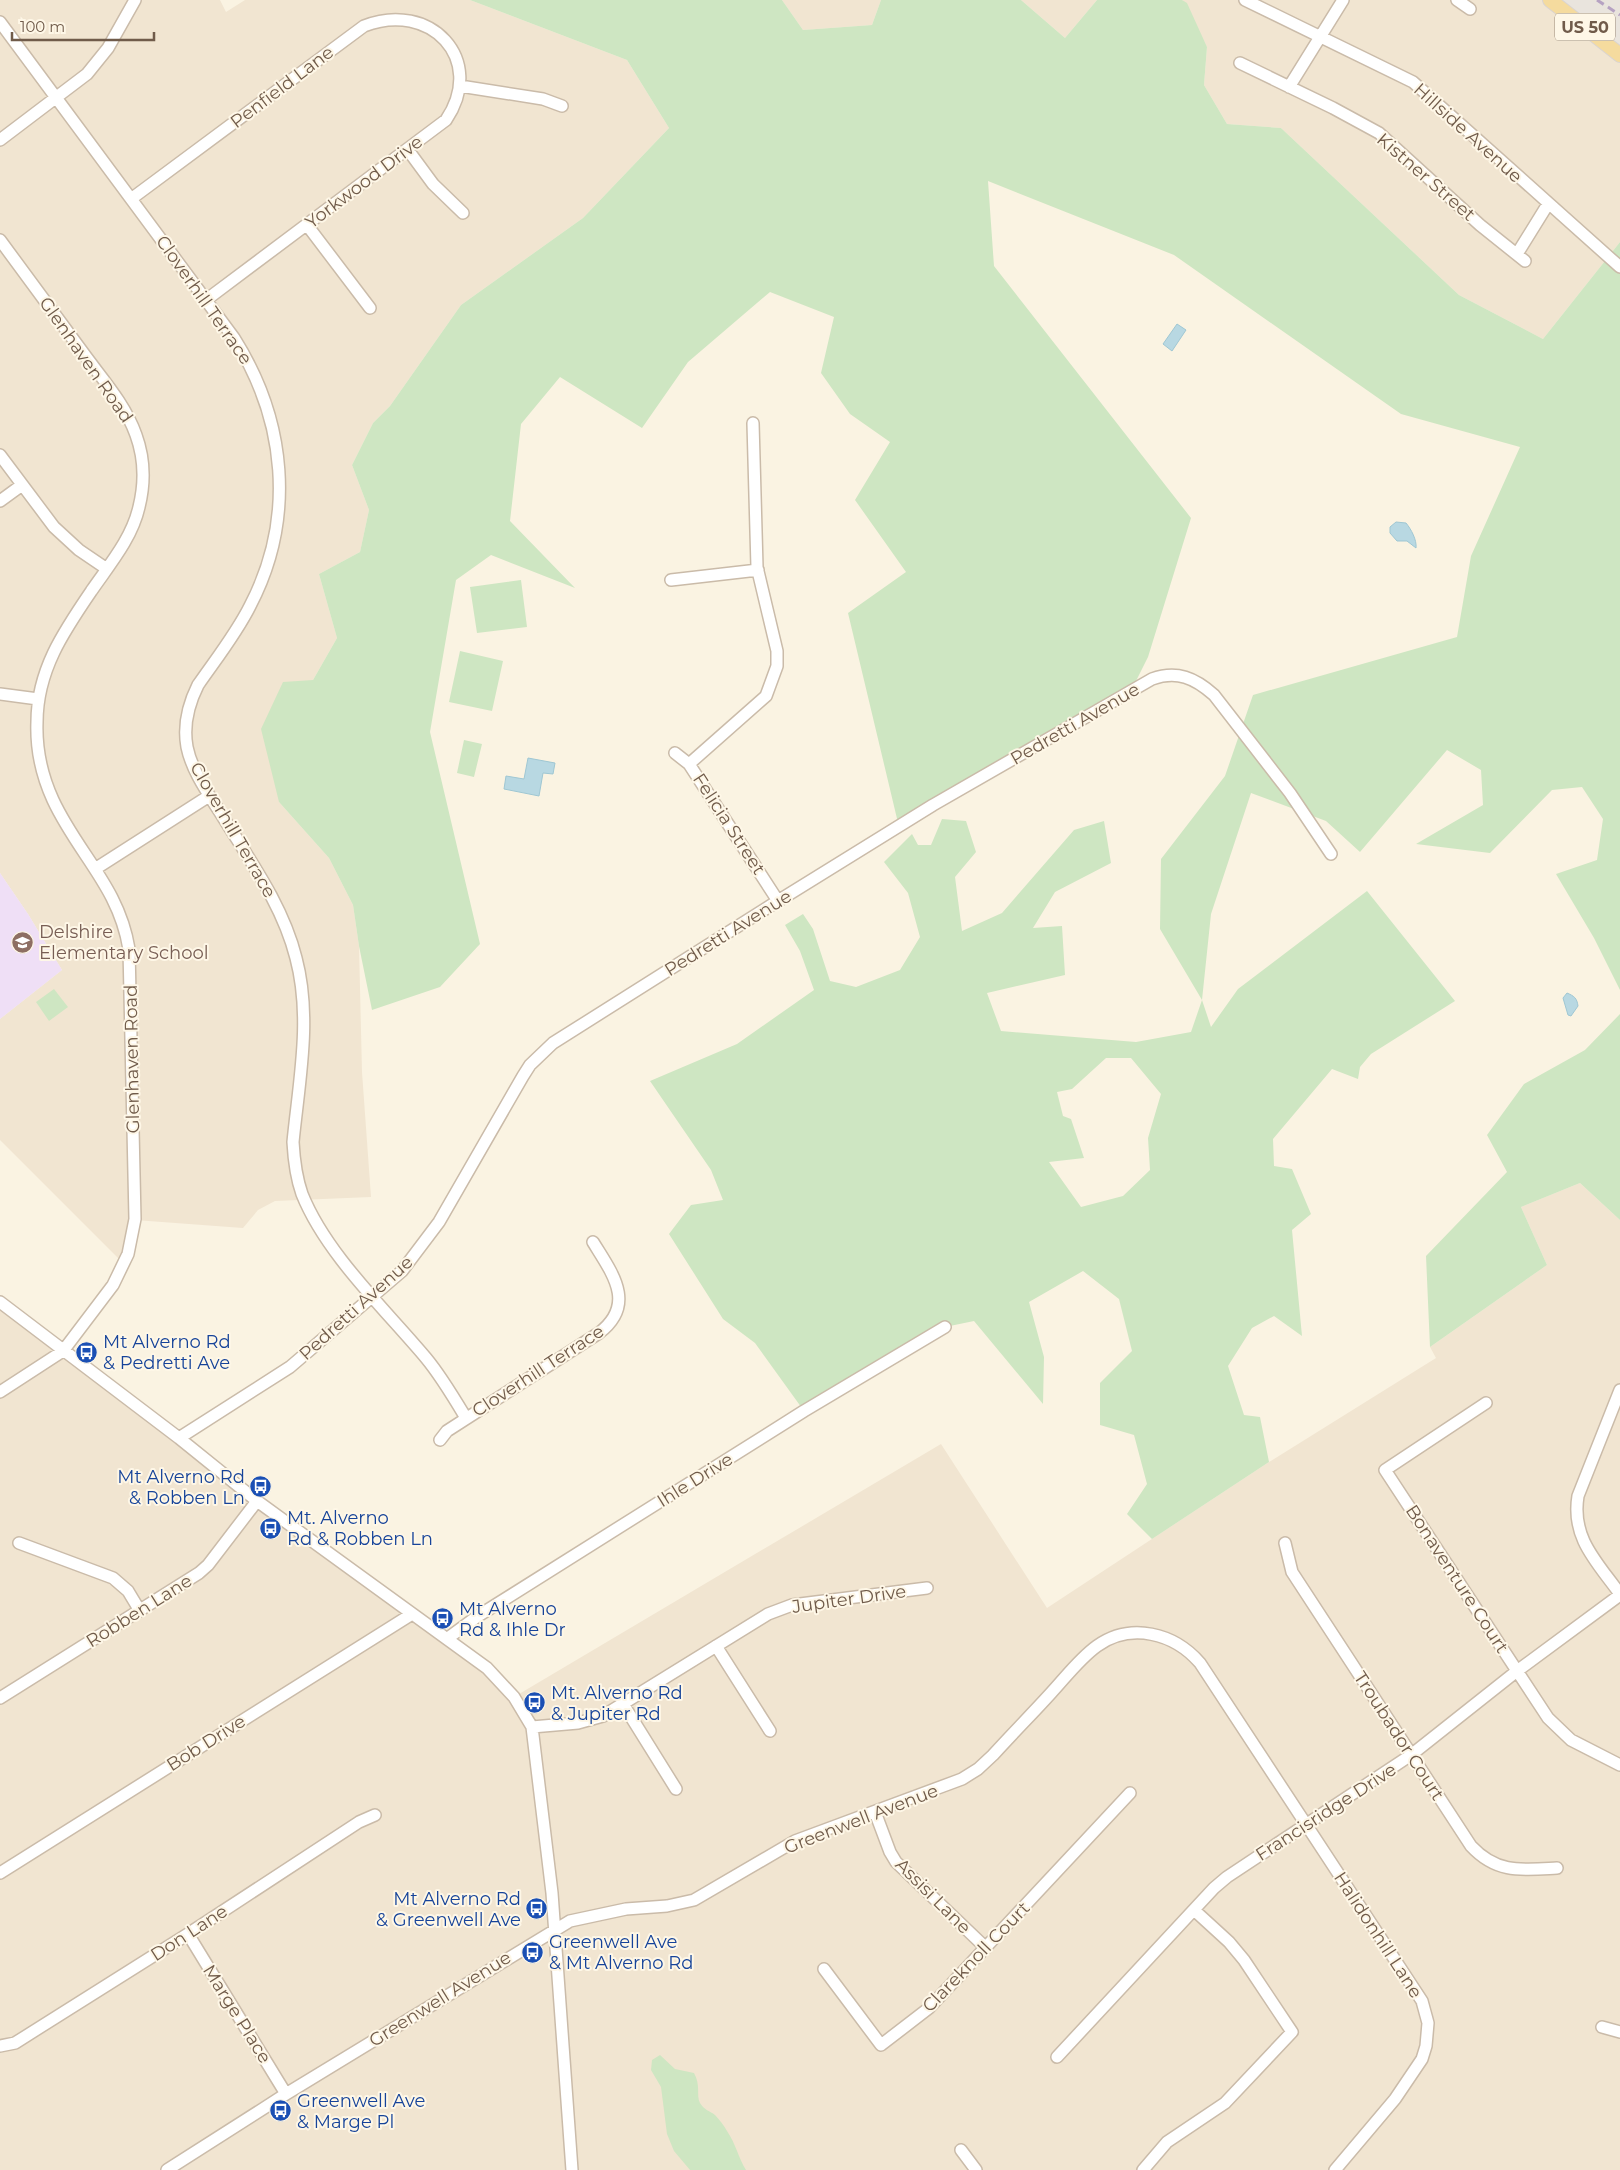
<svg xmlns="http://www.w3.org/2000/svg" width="1620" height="2170" font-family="Montserrat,sans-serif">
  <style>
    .residential { fill: #f1e5d1 }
    .industrial { fill: #e9e4dd }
    .education { fill: #efdff6 }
    .green { fill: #cee6c2; fill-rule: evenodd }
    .water { fill: #b8d8e2; stroke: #9fc7d3 }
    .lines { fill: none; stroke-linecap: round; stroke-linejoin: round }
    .minor-casing { stroke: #cabba9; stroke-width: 14 }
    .major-casing { stroke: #dad4d0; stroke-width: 16 }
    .minor { stroke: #fff; stroke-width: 11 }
    .major { stroke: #f5db9e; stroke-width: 14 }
    .rail { stroke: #b6a2c2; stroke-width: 3; stroke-dasharray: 8 5; stroke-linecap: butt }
    .labels { text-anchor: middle; stroke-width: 4; stroke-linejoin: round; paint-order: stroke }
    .shield { fill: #fef7e7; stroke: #9b8a79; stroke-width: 1 }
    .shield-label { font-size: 16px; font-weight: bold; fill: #705b4a }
    .street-label { font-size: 18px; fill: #705b4a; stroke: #fef7e7 }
    .education-label { font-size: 18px; fill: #785e54; stroke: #fef7e7; text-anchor: start }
    .transit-label { font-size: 18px; fill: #164399; stroke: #fef7e7; text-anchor: start }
  </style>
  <rect width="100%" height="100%" fill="#faf3e2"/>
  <!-- residential -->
  <path class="residential" d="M0,0H220L226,12L245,0H470L627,60L669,128L583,218L461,305L390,406L373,423L352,465L369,510L360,552L319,574L337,638L313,680L279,802L329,858L353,905L359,946L362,1072L371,1197L275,1201L258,1210L243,1228L135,1220L124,1264L0,1140V1019L62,970L28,914L0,873Z
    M782,0H881L872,25L803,30Z
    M1021,0H1097L1065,38Z
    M1182,0H1550L1620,55V242L1543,339L1459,295L1281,128L1227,124L1204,85L1207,47Z
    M1580,1183L1620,1220V2170H0V1302L412,1614L514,1697L941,1444L1047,1608L1269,1462L1436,1358L1430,1347L1547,1265L1521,1207Z"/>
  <!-- industrial -->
  <path class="industrial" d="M1550,0H1620V55Z"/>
  <!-- education -->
  <path class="education" d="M0,873L28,914L62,970L0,1019Z"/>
  <!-- green -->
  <path class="green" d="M470,0H782L803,30L872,25L881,0H1021L1065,38L1097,0H1182L1187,3L1207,47L1204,85L1227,124L1281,128L1459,295L1543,339L1620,242V990L1594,938L1556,874L1597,860L1603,819L1582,787L1552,790L1490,853L1416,844L1483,805L1481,770L1447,750L1360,852L1326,821L1251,793L1211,914L1202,1000L1211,1027L1238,989L1367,891L1455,1001L1371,1054L1360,1067L1358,1079L1332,1069L1273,1139L1274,1166L1292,1169L1311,1214L1292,1230L1302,1336L1274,1316L1252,1328L1228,1366L1244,1415L1260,1417L1269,1462L1152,1539L1127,1514L1147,1484L1134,1435L1100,1425V1383L1132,1351L1119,1299L1083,1271L1029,1302L1044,1357L1043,1404L974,1321L945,1327L804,1411L755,1343L723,1319L669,1234L691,1205L723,1200L711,1170L650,1081L737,1044L814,990L800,951L785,925L803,914L813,929L830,981L856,987L900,970L920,937L908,893L884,862L912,834L918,845H931L942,819L966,821L976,852L955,877L962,931L1002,913L1074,830L1104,821L1111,863L1055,892L1033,928L1062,926L1065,975L987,993L1001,1031L1136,1042L1191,1032L1202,1000L1160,929L1161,859L1225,776L1253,695L1457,637L1471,556L1520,447L1401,414L1174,255L988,181L994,266L1191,518L1148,657L1130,693L899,827L848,613L906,572L855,500L890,442L850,414L821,373L834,317L770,292L688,362L642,428L560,377L521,424L510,521L575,588L491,555L456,580L430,732L480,944L440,987L372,1010L359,946L353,905L329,858L279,802L261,729L283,682L313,680L337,638L319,574L360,552L369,510L352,465L373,423L390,406L461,305L583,218L669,128L627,60ZM1106,1058H1131L1161,1094L1148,1138L1150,1170L1123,1196L1081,1207L1049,1162L1084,1158L1071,1119L1063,1116L1057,1092L1072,1089Z
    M521,580L527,627L477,633L470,587Z
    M460,651L503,661L492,711L449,702Z
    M464,740L482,744L474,777L457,773Z
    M54,989L68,1007L49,1021L36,1002Z
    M1620,1014V1220L1580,1183L1521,1207L1547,1265L1430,1347L1426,1256L1507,1172L1487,1135L1524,1084L1585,1050Z
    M660,2055L675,2069L694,2073C701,2085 696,2095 700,2103C704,2110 710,2111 715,2115C720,2120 724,2126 727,2131C736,2144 738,2157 746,2170H690L674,2151L667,2134L661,2087L651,2070L652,2060Z"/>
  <!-- water -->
  <path class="water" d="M1177,324L1186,330L1172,351L1163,344Z
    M1396,522L1406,523C1411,529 1417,540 1416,548L1407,541H1397L1390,533V527Z
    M528,758L555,763L553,774L543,773L539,796L504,789L506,776L524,779Z
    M1567,993C1574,996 1577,998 1578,1006L1571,1016L1568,1015L1563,998Z"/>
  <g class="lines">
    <defs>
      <path id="minor" d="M1245,0L1413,82L1620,267
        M1457,0L1470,9
        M0,22L234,338C286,420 296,518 250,606C236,634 216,659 198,685C188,705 183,725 187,747C192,772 210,796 223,817C251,862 283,906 296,958C312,1018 299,1081 293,1142C294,1160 296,1177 302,1194C326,1254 385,1309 426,1358C441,1376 454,1398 466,1418
        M1240,63L1333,108L1379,133L1480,225L1525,261
        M460,86L543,99L562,106
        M1289,87L1343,0
        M0,140L87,74L108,48L135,0
        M408,150L433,184L463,213
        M131,199L364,26C430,0 487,59 446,120L206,300
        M307,225L370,308
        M0,240C28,278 56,316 84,354C103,380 125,404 136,435C144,457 145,483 139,507C132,538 110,564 92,590C64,631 37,670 37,722C36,748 42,776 53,800C78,854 119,887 129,949L135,1219L128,1254L113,1285L63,1351L0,1392
        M1517,254L1548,204
        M0,455L54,527L79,550L107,569
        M0,501L22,485
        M671,580L758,570
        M0,694L38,699
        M675,753L689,764L778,901
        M689,764L766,696L777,666V651L757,567L753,423
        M95,869L209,796
        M0,1302L179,1438L257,1501L487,1668L514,1697L532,1727L552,1893L572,2170
        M1620,1390L1578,1496C1571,1538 1597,1562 1620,1594
        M1486,1403L1385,1470L1548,1718L1571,1740L1620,1765
        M179,1438L290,1367L402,1271L439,1222L523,1076L530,1065L553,1043L778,901L933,805L1152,679C1177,670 1195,678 1214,695L1290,793L1331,854
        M440,1440L447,1431L599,1333C637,1304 612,1273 593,1242
        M19,1543L113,1578L128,1591L140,1611
        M1285,1543L1292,1572L1471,1846C1497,1874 1522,1870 1557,1868
        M448,1638L478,1616L804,1411L945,1327
        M716,1646L770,1731
        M0,1698L199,1573L208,1565L257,1501
        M623,1704L676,1789
        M532,1727L578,1723L603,1716L768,1614L792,1605L927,1588
        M875,1812L890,1852L896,1862L986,1948
        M0,1873L412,1614
        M188,1934L286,2094
        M824,1969L881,2045L929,2008L1130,1793
        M1602,2027L1620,2032
        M0,2046L15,2043L188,1934L359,1822L375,1815
        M1057,2057L1214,1888L1227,1877L1411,1755L1517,1671L1620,1595
        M961,2150L976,2170
        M167,2170L286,2094L570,1921L626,1909L667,1906L694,1900L795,1841L962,1779L978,1769L993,1755C1012,1734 1032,1714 1051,1693C1066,1677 1079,1659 1097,1646C1131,1622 1174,1633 1200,1663L1422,2001L1428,2023L1426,2046L1422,2059L1395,2099L1335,2170
        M1143,2170L1167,2142L1225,2103L1292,2032L1244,1960L1229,1942L1194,1910"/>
      <path id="major" d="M1550,0L1620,55"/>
    </defs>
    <!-- minor casing -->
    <use href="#minor" class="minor-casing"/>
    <!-- major casing -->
    <use href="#major" class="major-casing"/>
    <!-- minor -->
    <use href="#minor" class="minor"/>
    <!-- major -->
    <use href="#major" class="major"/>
    <!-- rail -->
    <path class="rail" d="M1597,0L1620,15"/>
  </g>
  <!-- icons -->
  <defs>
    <symbol id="school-disc" viewBox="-11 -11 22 22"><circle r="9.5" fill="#8d6e63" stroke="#fef7e7"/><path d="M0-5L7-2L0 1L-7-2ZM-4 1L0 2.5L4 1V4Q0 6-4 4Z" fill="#fff"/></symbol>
    <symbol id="bus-disc" viewBox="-11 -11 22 22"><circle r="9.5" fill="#1a4fb4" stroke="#fef7e7"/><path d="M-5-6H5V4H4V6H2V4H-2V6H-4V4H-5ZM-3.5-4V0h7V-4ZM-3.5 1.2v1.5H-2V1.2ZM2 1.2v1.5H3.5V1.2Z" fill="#fff"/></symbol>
  </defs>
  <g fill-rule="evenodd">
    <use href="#school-disc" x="10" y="930" width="25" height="25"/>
    <use href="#bus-disc" x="74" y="1340" width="25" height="25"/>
    <use href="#bus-disc" x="248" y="1474" width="25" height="25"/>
    <use href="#bus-disc" x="258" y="1516" width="25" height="25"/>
    <use href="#bus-disc" x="430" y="1606" width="25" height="25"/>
    <use href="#bus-disc" x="522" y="1690" width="25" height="25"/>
    <use href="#bus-disc" x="524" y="1896" width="25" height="25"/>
    <use href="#bus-disc" x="520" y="1940" width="25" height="25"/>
    <use href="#bus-disc" x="268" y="2098" width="25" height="25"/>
  </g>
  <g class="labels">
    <!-- shield labels -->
    <rect class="shield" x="1555" y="13.5" width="60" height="27" rx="4"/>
    <g class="shield-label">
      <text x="1585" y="33">US 50</text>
    </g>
    <!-- street labels -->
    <g class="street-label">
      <text transform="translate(282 87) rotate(-37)" y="6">Penfield Lane</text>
      <text transform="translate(1468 133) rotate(42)" y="6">Hillside Avenue</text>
      <text transform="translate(1426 177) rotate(41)" y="6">Kistner Street</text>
      <text transform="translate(364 182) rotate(-37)" y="6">Yorkwood Drive</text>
      <text transform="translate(204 300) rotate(55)" y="6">Cloverhill Terrace</text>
      <text transform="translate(86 360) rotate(55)" y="6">Glenhaven Road</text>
      <text transform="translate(1075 724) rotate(-30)" y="6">Pedretti Avenue</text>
      <text transform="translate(729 824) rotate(57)" y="6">Felicia Street</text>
      <text transform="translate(233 830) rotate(60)" y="6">Cloverhill Terrace</text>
      <text transform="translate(728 933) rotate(-32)" y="6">Pedretti Avenue</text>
      <text transform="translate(132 1059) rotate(-91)" y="6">Glenhaven Road</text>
      <text transform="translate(356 1308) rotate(-42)" y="6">Pedretti Avenue</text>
      <text transform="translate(538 1371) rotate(-33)" y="6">Cloverhill Terrace</text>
      <text transform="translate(695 1480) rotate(-32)" y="6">Ihle Drive</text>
      <text transform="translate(1457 1579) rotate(57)" y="6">Bonaventure Court</text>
      <text transform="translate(849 1599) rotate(-8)" y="6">Jupiter Drive</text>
      <text transform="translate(139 1611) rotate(-32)" y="6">Robben Lane</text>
      <text transform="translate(1399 1736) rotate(57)" y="6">Troubador Court</text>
      <text transform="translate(206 1743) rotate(-32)" y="6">Bob Drive</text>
      <text transform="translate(1326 1812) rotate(-33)" y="6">Francisridge Drive</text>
      <text transform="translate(861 1819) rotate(-21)" y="6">Greenwell Avenue</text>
      <text transform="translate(933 1896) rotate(45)" y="6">Assisi Lane</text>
      <text transform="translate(189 1933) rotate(-33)" y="6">Don Lane</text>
      <text transform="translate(1378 1935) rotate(57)" y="6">Halidonhill Lane</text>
      <text transform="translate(976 1957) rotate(-46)" y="6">Clareknoll Court</text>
      <text transform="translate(440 1999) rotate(-32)" y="6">Greenwell Avenue</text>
      <text transform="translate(237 2014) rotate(58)" y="6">Marge Place</text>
    </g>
    <!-- education labels -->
    <g class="education-label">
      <text x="39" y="938">Delshire<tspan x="39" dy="21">Elementary School</tspan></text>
    </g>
    <!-- transit labels -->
    <g class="transit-label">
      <text x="103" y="1348">Mt Alverno Rd<tspan x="103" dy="21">&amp; Pedretti Ave</tspan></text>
      <text x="245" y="1483" text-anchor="end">Mt Alverno Rd<tspan x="245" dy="21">&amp; Robben Ln</tspan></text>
      <text x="287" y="1524">Mt. Alverno<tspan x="287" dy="21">Rd &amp; Robben Ln</tspan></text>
      <text x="459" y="1615">Mt Alverno<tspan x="459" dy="21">Rd &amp; Ihle Dr</tspan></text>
      <text x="551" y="1699">Mt. Alverno Rd<tspan x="551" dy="21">&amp; Jupiter Rd</tspan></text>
      <text x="521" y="1905" text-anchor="end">Mt Alverno Rd<tspan x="521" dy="21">&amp; Greenwell Ave</tspan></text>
      <text x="549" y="1948">Greenwell Ave<tspan x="549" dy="21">&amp; Mt Alverno Rd</tspan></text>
      <text x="297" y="2107">Greenwell Ave<tspan x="297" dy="21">&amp; Marge Pl</tspan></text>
    </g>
  </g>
  <!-- scale -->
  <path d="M12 32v8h142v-8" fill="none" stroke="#705b4a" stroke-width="2.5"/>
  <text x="20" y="32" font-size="15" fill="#705b4a" stroke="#fef7e7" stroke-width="4" paint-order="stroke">100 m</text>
</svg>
